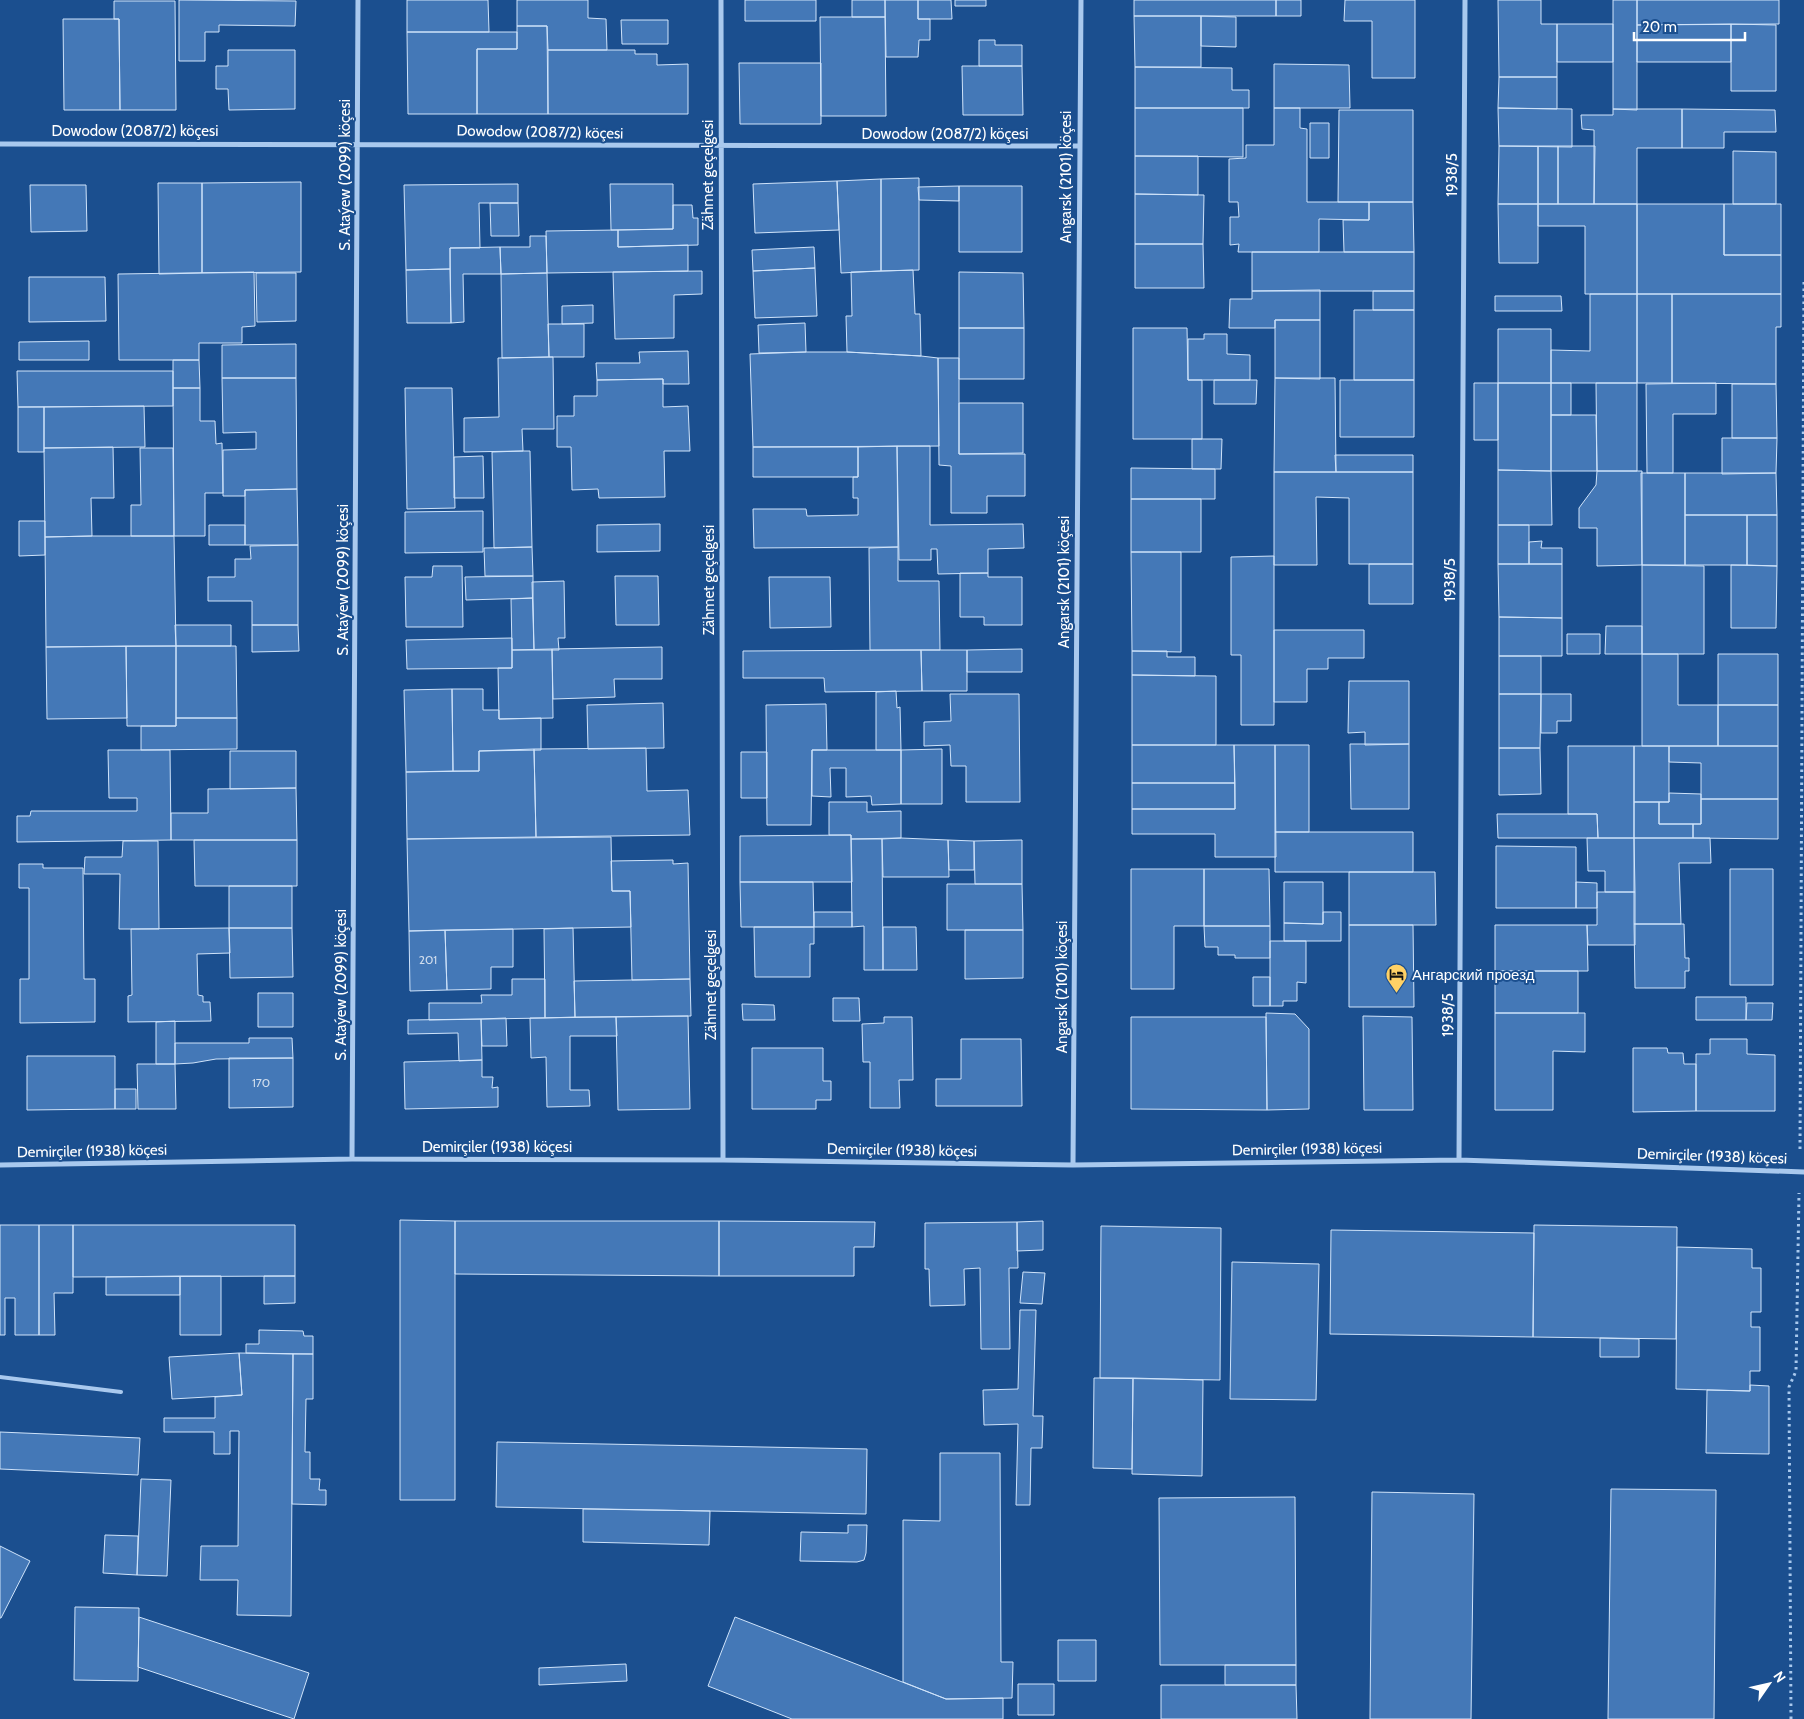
<svg xmlns="http://www.w3.org/2000/svg" width="1804" height="1719" font-family="Cabin,sans-serif">
  <style>
    .building { fill: #4478b7; stroke: #cfe3fa }
    .lines { fill: none; stroke-linecap: round; stroke-linejoin: round }
    .path { stroke: #a9c9ee; stroke-width: 3; stroke-dasharray: 2.5 4; stroke-linecap: butt }
    .service { stroke: #a9c9ee; stroke-width: 4 }
    .minor { stroke: #a9c9ee; stroke-width: 5 }
    .labels { text-anchor: middle; stroke-width: 4; stroke-linejoin: round; paint-order: stroke }
    .number-label { font-size: 12px; fill: #d0dded }
    .street-label { font-size: 15px; fill: #fff; stroke: #1b4f8f }
    .poi-label { font-size: 15px; fill: #fff; stroke: #1b4f8f; text-anchor: start }
  </style>
  <rect width="100%" height="100%" fill="#1b4f8f"/>
  <!-- building -->
  <path class="building" d="M179,0L296,1L295,26L219,25V32H205V61H179Z
    M407,0H488L489,32H407Z
    M517,0H588V18L606,19L607,50H548L547,26H517Z
    M745,0H816V21H745Z
    M852,0H885V17H852Z
    M885,0H918V19H930V40H919L918,57H886Z
    M918,0H951L952,19H918Z
    M955,0H986V6H955Z
    M1134,0H1276V16H1134Z
    M1276,0H1301V16H1276Z
    M1345,0H1415V78H1372V21H1344Z
    M1498,0H1541V24H1557V77H1499Z
    M1613,0H1637V110L1613,109Z
    M1637,0H1779V24L1637,25Z
    M114,1H175L176,110H120L119,19H114Z
    M1134,16H1201V67H1135Z
    M1201,16L1236,17V47L1201,46Z
    M820,17H885L886,116H821Z
    M63,19H119L120,110H64Z
    M621,20H668V44H622Z
    M1557,24H1613V62H1557Z
    M1731,24V62H1637V25Z
    M1731,24L1776,25V91H1731Z
    M517,26H547L548,114H477V49H517Z
    M407,32H517V49H477V114H408Z
    M979,40H995V45H1022V66H979Z
    M228,50H295V109L229,110L228,89H216V66H228Z
    M548,50H635V54H657V65L688,64V114H548Z
    M739,63H821V124H740Z
    M1274,64L1349,65L1350,108H1274Z
    M962,66H1022L1023,115H963Z
    M1135,67L1232,68V90H1249V108H1135Z
    M1499,77H1557V109L1498,108Z
    M1135,108H1243V157L1135,156Z
    M1274,108H1300V128L1307,129V202H1369V220L1319,219V252H1238L1239,244L1230,245V217H1239L1238,202H1229V159L1246,158V145H1274Z
    M1498,108L1572,109V147L1499,146Z
    M1613,109H1682V148H1637V204H1594V130L1582,129L1581,115H1613Z
    M1682,109L1775,110L1776,132H1724V148H1682Z
    M1339,110H1413V202H1338Z
    M1310,123H1329V158H1310Z
    M1499,146H1538V204H1498Z
    M1538,146H1558V204H1538Z
    M1558,146H1595L1594,204H1558Z
    M1733,151L1776,152V204H1733Z
    M1135,156H1198V195L1135,194Z
    M919,178V270L881,271V179Z
    M881,179V271L841,273L837,181Z
    M837,181L839,230L755,233L753,184Z
    M301,182V272L202,273V183Z
    M158,183H202V273L159,274Z
    M518,184V203H479L480,248H450V269L406,270L404,185Z
    M610,184H673V229L611,230Z
    M30,185H86L87,231L31,232Z
    M959,186V201L919,200L918,187Z
    M959,186H1022V252H959Z
    M1135,194L1204,195L1203,244H1135Z
    M1369,202H1413L1414,252H1344L1343,220H1369Z
    M490,203H518L519,236H491Z
    M1498,204H1538V263H1499Z
    M1538,204H1637V294H1585V226H1538Z
    M1637,204H1724V255H1781V294H1637Z
    M1724,204H1781V255H1724Z
    M673,205H692L693,218H698V245L618,247V230L673,229Z
    M618,230V247L688,245V271L547,273L546,231Z
    M530,236H546L547,273L501,274L500,247H530Z
    M1135,244H1203L1204,288H1135Z
    M500,247L501,274H463L464,322L451,323L450,248Z
    M814,247L815,268L753,271L752,250Z
    M1252,252H1414V291H1252Z
    M815,268L817,316L755,318L753,271Z
    M450,269L451,323H407L406,270Z
    M913,270L915,314H920L921,356L847,352L846,316H852L851,272Z
    M702,271V294L674,295V338L615,339L613,272Z
    M254,272L255,326L242,327V343H199V360H119L118,274Z
    M959,272L1023,273L1024,328H959Z
    M256,273H296V321L257,322Z
    M547,273L549,357L502,358L501,274Z
    M29,277H105L106,321L29,322Z
    M1320,290V320H1275V328H1229L1230,299H1252V291Z
    M1373,291H1414V310H1373Z
    M1590,294H1637V383H1551V350L1590,351Z
    M1637,294H1672V383H1637Z
    M1672,294H1781V327H1776V384L1672,383Z
    M1495,296H1561L1562,311H1495Z
    M593,305V323L562,324V306Z
    M1354,310H1414V380H1354Z
    M1275,320H1320V379L1275,378Z
    M805,323L806,352L759,353L758,325Z
    M548,324H584V357H549Z
    M959,328H1024V379H959Z
    M1133,328H1187L1188,380H1202V439H1133Z
    M1498,329H1551V383H1498Z
    M1204,334H1227V354L1250,355V380H1188V339H1204Z
    M89,341V360H19V342Z
    M296,344V378H222V345Z
    M688,351L689,384H663V379L597,380L596,363H640L639,352Z
    M806,352H847L921,356L938,358L939,446L753,447L750,354Z
    M549,357H553L554,429H522L523,451L464,452V418L499,417L498,358Z
    M938,358H959V454H1025V496H987V513H951V466L939,465Z
    M173,360H199L200,388H173Z
    M17,371H173V406L18,407Z
    M222,378H296L297,489L245,490V496H223V450L256,449V432L223,433Z
    M1275,378H1335L1336,472H1274Z
    M663,379V407L688,406L690,451H664L665,497L599,498L598,489L572,490L571,447H557V416H574V396H597V380Z
    M1214,380H1257L1256,404H1214Z
    M1340,380H1414V437H1340Z
    M1474,383H1498V440H1474Z
    M1498,383H1551V471L1498,470Z
    M1551,383H1571V415H1551Z
    M1596,383H1637V471H1597Z
    M1716,383V414H1673V473H1647L1646,384Z
    M1732,384H1776L1777,438H1732Z
    M173,388H200V421H215L216,444L222,443L223,493H205V536H174Z
    M405,388H452L455,508L407,509Z
    M959,403H1023V453L959,454Z
    M144,406L145,447L44,448V407Z
    M18,407H44V452H18Z
    M1551,415H1596L1597,471H1551Z
    M1722,438H1777L1776,473L1722,474Z
    M1192,439H1222L1221,469H1192Z
    M897,446H930V525L1023,524L1024,548L988,549V573L938,574L937,549H931V560H899Z
    M897,446L898,547L754,548L753,509H806L807,516L858,515V498H853V477H858V447Z
    M113,447L114,498H91L92,536L45,537L44,448Z
    M753,447H858V477H753Z
    M140,448H173L174,536H131V505H141Z
    M523,451H530L532,547L494,548L492,452Z
    M1335,455H1413V472H1336Z
    M483,456L484,498H454V457Z
    M1131,468L1215,469V499H1131Z
    M1498,470L1551,471L1552,525H1498Z
    M1597,471H1642V565L1597,566V528H1579V508L1596,485Z
    M1274,472H1413V564H1349V498L1316,497L1317,565H1274Z
    M1641,473H1685V565H1642Z
    M1685,473H1776L1777,515H1685Z
    M297,489L298,545H245V490Z
    M1131,499H1201V552H1131Z
    M483,511V552L405,553V512Z
    M1685,515H1747V565H1685Z
    M1747,515H1777V566L1747,565Z
    M19,521H45V555L19,556Z
    M660,524V551L597,552V525Z
    M209,525H245V545H209Z
    M1498,525H1529V564H1498Z
    M92,536H174L176,646L46,647L45,537Z
    M1542,541L1541,548H1562V564H1529V542Z
    M298,545V625H252V601H208V577H235V559H251L250,546Z
    M532,547L533,576H485L484,548Z
    M898,547V581H939L940,650H870L869,548Z
    M1131,552H1181V652L1132,651Z
    M1274,556V725H1241V655H1231V557Z
    M1369,564H1413V604H1369Z
    M1498,564H1562V618L1499,617Z
    M1642,565L1704,566V654H1642Z
    M1731,565L1777,566L1776,628H1731Z
    M433,566H462L463,627H406L405,577H432Z
    M960,573H988V577H1022V625H984V617H960Z
    M533,576V598L466,600L465,577Z
    M615,576H658L659,625H616Z
    M769,577H830L831,627L770,628Z
    M564,581L565,638H558L559,650H534L532,582Z
    M533,598L534,650H512L511,599Z
    M1499,617L1562,618V656H1499Z
    M175,625H231V646H176Z
    M252,625H298L299,651L252,652Z
    M1606,626H1642V654H1605Z
    M1274,630H1364V658H1328V669H1307V702H1274Z
    M1567,634H1600V654H1567Z
    M512,638V668L407,669L406,640Z
    M126,646H176V726H127Z
    M126,646L127,718L47,719L46,647Z
    M176,646H236L237,718H176Z
    M662,647V679H614L615,697L553,699L552,649Z
    M552,649L553,718L499,719L498,668H512V650Z
    M1022,649V672H967V650Z
    M921,650H967V691H922Z
    M921,650L922,691L825,692L824,678H743V651Z
    M1132,651H1167V657H1195V676L1132,675Z
    M1642,654H1678V705H1718V746H1642Z
    M1718,654H1778V705H1718Z
    M1499,656H1541V694H1499Z
    M1132,675L1216,676V745H1132Z
    M1349,681H1409V744L1365,745V732L1348,733Z
    M452,689H483V710H499V719L541,718V750L479,751V771H453Z
    M452,689L453,771L406,772L404,690Z
    M896,691L897,708L900,707L901,750H876V692Z
    M950,694H1019L1020,802H966V766H951L950,745L924,746V722L951,721Z
    M1499,694H1541L1540,748H1499Z
    M1541,694H1571V721H1557V733H1541Z
    M663,703L664,748L588,749L587,705Z
    M826,704L827,750H812L811,825H767L766,705Z
    M1718,705H1778V746H1718Z
    M176,718H237V749L141,750V726H176Z
    M1350,744H1409V809H1351Z
    M1132,745H1234L1235,783H1132Z
    M1234,745H1275L1276,857H1215V834H1132V809H1235Z
    M1275,745H1309V832H1275Z
    M1568,746H1634V838H1598L1597,814H1568Z
    M1634,746H1669V802H1634Z
    M1669,746H1778V799H1701V763L1669,762Z
    M646,748L647,791L688,790L690,835L536,837L534,749Z
    M1499,748H1540L1541,794L1499,795Z
    M534,749L536,837L407,839L406,772L479,771V751Z
    M942,749V804H901V750Z
    M108,750H170L171,840L17,842V816H30L31,811H137V798H109Z
    M812,750H901V804L872,805L871,796L846,797V768H830L831,797L812,796Z
    M230,751H296V788L230,789Z
    M741,752H767V798H741Z
    M1132,783H1235V809H1132Z
    M296,788L297,840H171V813H208V789Z
    M1669,793L1701,794V824H1659V802H1669Z
    M1701,799H1778V839L1693,838V824H1701Z
    M829,802H867V812L901,811V838L851,839V835H829Z
    M1634,802H1659V824H1693V838H1634Z
    M1497,814H1597L1598,838H1498Z
    M1275,832H1413V872H1275Z
    M851,835L852,882H740V836Z
    M611,837L612,891H630L631,927L409,931L407,839Z
    M901,838L948,840L949,877H883L882,839Z
    M1587,838H1634L1635,892H1605V871H1588Z
    M1634,838H1710L1711,863H1679L1681,924H1634Z
    M851,839H882L883,970H864V926L852,927Z
    M194,840H297V886H195Z
    M948,840L974,841V870H949Z
    M1022,840V884H975L974,841Z
    M123,841H158L159,929H119L120,874H84L85,857H122Z
    M1496,846L1576,847V908H1496Z
    M673,860V864L688,863L690,979L632,980L630,891H612L611,861Z
    M19,864H43V868H83L84,979H95V1022L20,1023V979H29V888H19Z
    M1131,869H1204V926H1174V989H1131Z
    M1204,869H1269L1270,926H1204Z
    M1730,869H1773V985H1730Z
    M1349,872H1435L1436,925H1349Z
    M740,882H813L814,927H741Z
    M1284,882H1323V924L1284,923Z
    M1576,882L1597,883V908H1576Z
    M947,884H1022L1023,930H947Z
    M229,886H292V928H229Z
    M1597,892H1635V945H1588L1587,925H1597Z
    M814,912H852V927H814Z
    M1323,912H1341V941H1284V923L1323,924Z
    M1634,924H1684L1685,958H1689V971H1685V988H1635Z
    M1349,925H1413L1414,1007H1349Z
    M1495,925H1587L1588,971H1495Z
    M1204,926H1270V958H1235V955H1218V947H1205Z
    M754,927H814V944H810V977H755Z
    M883,927H916L917,970H883Z
    M229,928H292L293,977L230,978Z
    M229,928L230,953L197,954L198,995L203,996V1002H210L211,1021L128,1022V996L132,995L131,929Z
    M573,928L575,1017L545,1018L544,929Z
    M513,929V967H491V989L447,990L445,930Z
    M445,930L447,990L410,991L409,931Z
    M965,930H1023V978L965,979Z
    M1270,941H1306V983L1297,982V1001H1283V1006H1270Z
    M1495,971H1578V1013H1495Z
    M1253,977H1270V1006H1253Z
    M512,979H545V1018L429,1020V1003H482L481,995H512Z
    M690,979L691,1016L575,1017L574,981Z
    M258,993H293V1027H258Z
    M1696,997H1746V1020H1696Z
    M833,998H859L860,1021H833Z
    M1747,1003H1773L1772,1020H1746Z
    M742,1004L774,1005L775,1020H743Z
    M1266,1013L1295,1014L1309,1029V1109L1267,1110Z
    M1495,1013H1585V1052L1553,1051V1110H1495Z
    M688,1016L690,1109L618,1110L616,1017Z
    M1363,1016L1412,1017L1413,1110H1364Z
    M616,1017L617,1036H570V1090H589L590,1106L547,1107L546,1057L531,1058L530,1018Z
    M884,1017H912L913,1080H899L900,1108H870V1062H863L862,1024L884,1023Z
    M1131,1017H1266L1267,1110L1131,1109Z
    M506,1018L507,1046H482L481,1019Z
    M481,1019L482,1060L459,1061L458,1033L408,1034V1020Z
    M175,1021V1064H156V1022Z
    M249,1038H292L293,1058L216,1059L193,1063L175,1064V1043H249Z
    M961,1039H1021L1022,1106H936V1079H961Z
    M1710,1039H1747V1054L1775,1055V1111H1696V1054H1710Z
    M752,1048H823V1081H831V1100H816V1109H752Z
    M1633,1048H1667L1668,1053H1683L1684,1064H1696V1111L1633,1112Z
    M27,1056H115V1109L27,1110Z
    M229,1058H293V1107L229,1108Z
    M482,1060V1077H493L492,1088L498,1087V1107L405,1109L404,1062Z
    M137,1064H175L176,1109H138Z
    M115,1089H136V1109H115Z
    M400,1220L455,1221V1500H400Z
    M455,1221H719V1276L455,1274Z
    M719,1221L875,1222L874,1247H854V1276H719Z
    M1043,1221V1250L1017,1251V1222Z
    M1017,1222L1018,1268H1009L1010,1349H981L980,1268L964,1269L965,1305L930,1306L929,1269H925V1223Z
    M0,1225H39V1335H15V1298H5V1335H0Z
    M39,1225H73V1293H54L55,1335H39Z
    M73,1225H295V1276L73,1277Z
    M1534,1225L1677,1227L1676,1339L1533,1337Z
    M1101,1226L1221,1228L1220,1380L1100,1378Z
    M1331,1230L1534,1233L1533,1337L1330,1334Z
    M1677,1247L1752,1249V1268H1761V1312H1751V1327H1760V1371H1750V1391L1676,1389Z
    M1232,1262L1319,1264L1316,1400L1230,1399Z
    M1023,1272L1045,1273L1042,1304L1020,1303Z
    M180,1276V1295H106V1277Z
    M180,1276H221V1335H180Z
    M264,1276H295V1303L264,1304Z
    M1020,1310H1036L1033,1416H1043L1042,1448H1031L1030,1505H1016L1018,1424L984,1425L983,1390L1018,1389Z
    M259,1330L303,1331L304,1336H313V1354L246,1353V1344H259Z
    M1600,1338L1639,1339V1357H1600Z
    M239,1353L242,1395L172,1399L169,1357Z
    M239,1353L293,1354L291,1616L237,1615L238,1580H200L201,1546H238L239,1431H230V1454H214V1432H164V1418H215V1397L242,1395Z
    M293,1354H313V1399H306L305,1452H310V1479H320L319,1490H326V1505L292,1504Z
    M1094,1378H1133L1132,1469L1093,1468Z
    M1133,1378L1203,1380L1202,1476L1132,1474Z
    M1750,1385L1769,1386V1454L1706,1453L1707,1390L1750,1391Z
    M0,1432L140,1438L138,1475L0,1469Z
    M497,1442L867,1449L866,1514L496,1507Z
    M940,1453H1000L1001,1662H1013L1012,1698L946,1699L903,1682V1520L940,1521Z
    M141,1479L171,1480L167,1576L137,1575Z
    M1611,1489L1716,1490L1714,1719H1608Z
    M1372,1492L1474,1494L1471,1719H1370Z
    M1295,1497L1296,1665H1160L1159,1498Z
    M583,1509L710,1511L709,1545L583,1542Z
    M848,1525H867L866,1553L864,1560L857,1562L800,1561L801,1532L848,1533Z
    M105,1535L138,1536L137,1575L103,1573Z
    M0,1546L30,1561L1,1618H0Z
    M75,1607L139,1608L138,1681L74,1680Z
    M139,1617L309,1673L294,1719L138,1667Z
    M735,1617L946,1699L1003,1698V1719H792L708,1686Z
    M1058,1640H1096V1681H1058Z
    M626,1664L627,1681L539,1685V1668Z
    M1225,1665H1296V1685H1225Z
    M1018,1684H1054V1715H1018Z
    M1161,1685H1296L1297,1719H1161Z"/>
  <g class="lines">
    <!-- path -->
    <path class="path" d="M1800,1149L1804,278
      M1791,1719L1789,1387L1796,1371L1799,1193"/>
    <!-- service -->
    <path class="service" d="M0,1377L121,1392"/>
    <!-- minor -->
    <path class="minor" d="M721,0L723,1160
      M0,144C360,143 719,147 1079,146
      M352,1159L358,0
      M1459,1160L1465,0
      M0,1165L352,1159L723,1160L1073,1165L1459,1160L1804,1172
      M1073,1165L1081,0"/>
  </g>
  <!-- icons -->
  <defs>
    <symbol id="hotel-pin" viewBox="-11 -11 22 30"><path d="M0 17L-7.5 6A9.5 9.5 0 1 1 7.5 6Z" fill="#ffd166" stroke="#1b4f8f"/><path d="M-6-4.5h1.5V1H6V5H4.5V3h-9V5H-6ZM-4 0a1.8 1.8 0 1 1 3.6 0ZM.5 0V-2.5h3Q6-2.5 6 0Z" fill="#111"/></symbol>
  </defs>
  <g fill-rule="evenodd">
    <use href="#hotel-pin" x="1384" y="962" width="25" height="34"/>
  </g>
  <g class="labels">
    <!-- number labels -->
    <g class="number-label">
      <text x="428" y="964">201</text>
      <text x="261" y="1087">170</text>
    </g>
    <!-- street labels -->
    <g class="street-label">
      <text x="135" y="136">Dowodow (2087/2) köçesi</text>
      <text transform="translate(540 132) rotate(1)" y="5">Dowodow (2087/2) köçesi</text>
      <text x="945" y="139">Dowodow (2087/2) köçesi</text>
      <text transform="translate(345 175) rotate(-90)" y="5">S. Ataýew (2099) köçesi</text>
      <text transform="translate(708 175) rotate(-90)" y="5">Zähmet geçelgesi</text>
      <text transform="translate(1452 175) rotate(-90)" y="5">1938/5</text>
      <text transform="translate(1066 177) rotate(-90)" y="5">Angarsk (2101) köçesi</text>
      <text transform="translate(343 580) rotate(-90)" y="5">S. Ataýew (2099) köçesi</text>
      <text transform="translate(709 580) rotate(-90)" y="5">Zähmet geçelgesi</text>
      <text transform="translate(1450 580) rotate(-90)" y="5">1938/5</text>
      <text transform="translate(1064 582) rotate(-90)" y="5">Angarsk (2101) köçesi</text>
      <text transform="translate(341 985) rotate(-90)" y="5">S. Ataýew (2099) köçesi</text>
      <text transform="translate(711 985) rotate(-90)" y="5">Zähmet geçelgesi</text>
      <text transform="translate(1062 987) rotate(-90)" y="5">Angarsk (2101) köçesi</text>
      <text transform="translate(1448 1015) rotate(-90)" y="5">1938/5</text>
      <text x="497" y="1152">Demirçiler (1938) köçesi</text>
      <text transform="translate(1307 1149) rotate(-1)" y="5">Demirçiler (1938) köçesi</text>
      <text transform="translate(902 1150) rotate(1)" y="5">Demirçiler (1938) köçesi</text>
      <text transform="translate(92 1151) rotate(-1)" y="5">Demirçiler (1938) köçesi</text>
      <text transform="translate(1712 1156) rotate(2)" y="5">Demirçiler (1938) köçesi</text>
    </g>
    <!-- poi labels -->
    <g class="poi-label">
      <text x="1412" y="980">Ангарский проезд</text>
    </g>
  </g>
  <!-- north arrow -->
  <g transform="translate(1769 1684) rotate(56)" stroke="#1b4f8f" stroke-width="4" paint-order="stroke">
  <path d="M0-4L9 19L0 12L-9 19Z" fill="#ffffff"/>
  <text y="-8" font-size="14" font-weight="bold" text-anchor="middle" fill="#ffffff">N</text>
  </g>
  <!-- scale -->
  <path d="M1634 32v8h111v-8" fill="none" stroke="#ffffff" stroke-width="2.5"/>
  <text x="1642" y="32" font-size="15" fill="#ffffff" stroke="#1b4f8f" stroke-width="4" paint-order="stroke">20 m</text>
</svg>
